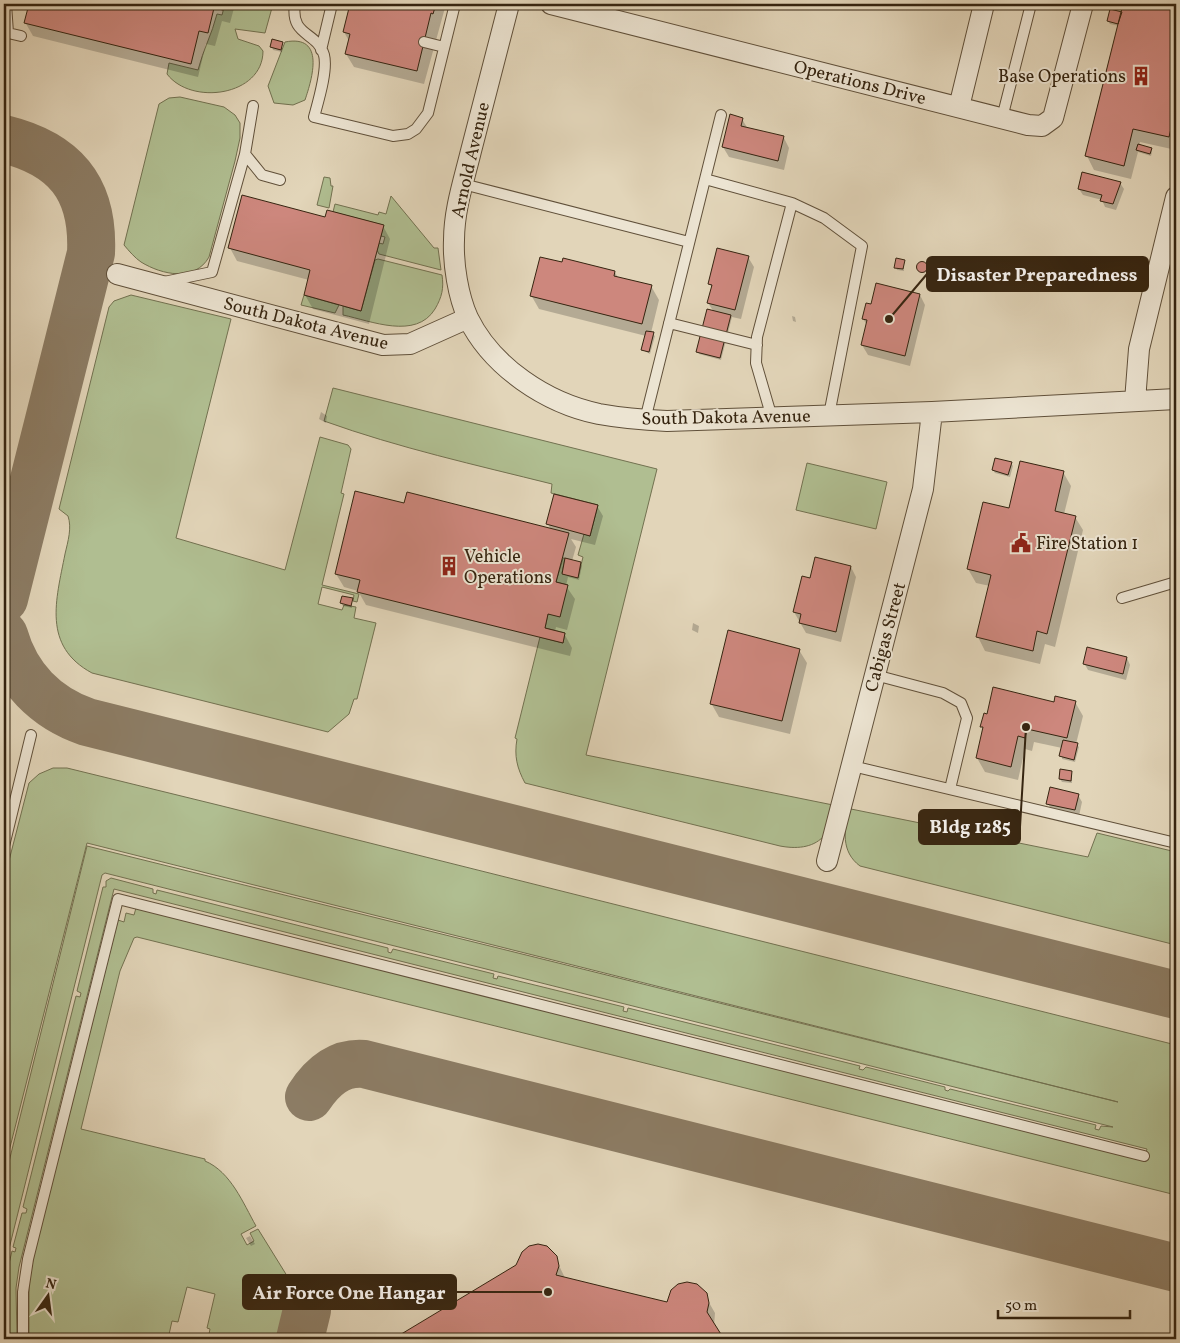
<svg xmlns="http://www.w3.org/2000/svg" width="1180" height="1343" font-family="Vollkorn,serif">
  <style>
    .green { fill: #b0be91; stroke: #727150 }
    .shadow { fill: #0003 }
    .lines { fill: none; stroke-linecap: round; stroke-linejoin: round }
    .taxiway { stroke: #8c7c64; stroke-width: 48 }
    .building { fill: #cd877d; stroke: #352410 }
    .lane-casing { stroke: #60503a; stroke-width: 12 }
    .street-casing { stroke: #60503a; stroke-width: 22 }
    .lane { stroke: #ece4d2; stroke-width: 10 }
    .street { stroke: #ece4d2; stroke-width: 20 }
    .labels { text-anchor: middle; stroke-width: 4; stroke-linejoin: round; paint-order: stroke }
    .poi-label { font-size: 18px; fill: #352410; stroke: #ece4d2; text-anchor: start }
    .street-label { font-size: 18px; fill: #352410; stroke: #ece4d2 }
    .leader { fill: none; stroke: #352410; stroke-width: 2 }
    .callout-dot { fill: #352410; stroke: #ece4d2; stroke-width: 2 }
    .callout { fill: #352410; stroke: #352410; stroke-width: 2 }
    .callout-label { font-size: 19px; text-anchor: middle; font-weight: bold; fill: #fff }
  </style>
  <rect width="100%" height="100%" fill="#e2d5b9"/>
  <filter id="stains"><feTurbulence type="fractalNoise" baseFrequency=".004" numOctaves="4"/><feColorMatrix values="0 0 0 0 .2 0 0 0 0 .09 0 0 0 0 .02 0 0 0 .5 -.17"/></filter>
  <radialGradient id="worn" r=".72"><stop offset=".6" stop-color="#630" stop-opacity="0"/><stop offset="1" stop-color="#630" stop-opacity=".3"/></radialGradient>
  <!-- green -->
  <path class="green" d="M225,4H273L265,33L235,29L238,39L259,46L263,51C263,96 191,106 167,74L169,63L198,70C203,50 212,34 217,14L222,15Z
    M285,42C326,34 312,79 305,100L293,105L274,103L268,86Z
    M180,97L224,107L235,115L240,123V138L235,161L209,257C195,282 162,275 141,262C135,258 129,251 124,245L159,104L169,98Z
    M324,177L330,178L331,186H333L329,208L317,205Z
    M391,196L434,248H438L441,270L379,254L377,250L379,243L383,244L385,237L381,236L383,225L333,212L335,204L378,215L379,212L386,214Z
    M378,259L442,275C444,288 442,297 435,309C416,340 371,321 343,315V306L361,311L375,260Z
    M131,295L231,319L176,538L285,570L320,437L348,445L351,449L341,493L344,494L322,585L359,594L357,602L353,601L354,595L322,587L318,604L342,610L344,605L356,607L354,618L376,623L357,699H354L349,714L328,732L92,673C42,646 56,600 65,554C68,541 72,528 68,516L59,509L109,307L114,301Z
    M304,295L339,305L335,313L301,305Z
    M333,388L657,469L586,755L833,805L823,837C812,848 796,849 780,846L525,783C517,768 514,756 517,739L515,738L540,637L563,643L565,633L545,628L548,614L568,585L556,582L563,558H565L562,573L578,577L583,557L578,555L584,534L590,536L598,505L551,493L552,484C476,465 399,448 324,421Z
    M807,463L887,482L876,529L796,510Z
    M53,768H67L222,806L1176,1045V1195L137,937L134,938L120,971L81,1129L205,1159V1161C231,1172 243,1203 256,1226L241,1234L247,1245L254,1241L250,1233L258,1229L289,1279L295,1293L287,1339H208L210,1329L207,1328L215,1294L187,1287L178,1322L172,1321L168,1339H29V1282L34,1254L118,920L124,922L126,913L134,915L136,908L1144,1160L1147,1149L114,889L19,1267L16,1288L17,1339H4V1285L12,1251L15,1252L16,1248L13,1247L22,1213H26L27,1209L23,1207L76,996L80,997L81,993L77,991L103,887H106V881L111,878L153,889V893L156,894L157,890L388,948V952L391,953L393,949L494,974L493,978L497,979L498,976L624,1007L623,1011L627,1012L628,1008L860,1066L859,1069L863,1070L866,1067L945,1087V1090L948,1091L950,1089L1096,1125L1095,1129L1099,1130L1101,1126L1113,1127L105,873L102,875L4,1269V1182L87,846L1118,1102L87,843L4,1171V880L29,783L39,774Z
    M851,809L1088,857L1097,833L1176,852V945L860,866C841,852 843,829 851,809Z"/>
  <!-- shadow -->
  <path class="shadow" d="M30,4H232L234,8L230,23L222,21L215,46L206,44L198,77L33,36L25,22Z
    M351,4H446L424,84L354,67L346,54L349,41L344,32Z
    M1125,4H1176V150L1140,142L1139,146L1151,149L1152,152L1151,156L1138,152L1131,179L1094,170L1087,156L1119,26L1110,24L1108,21L1122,13Z
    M282,43V52L273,50L272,47Z
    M742,119L748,129L784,138L789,148L784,170L729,157L723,147Z
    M1120,183L1124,189L1116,210L1105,207L1102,200L1083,195L1079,189Z
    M326,219L383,226L390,239L369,324L313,309L305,295L309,280L237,261L230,248Z
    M748,257L754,267L741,319L732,317L721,360L699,354L698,352L714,312L708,303L712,288L710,284Z
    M904,261V271L897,270L896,267Z
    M918 268a5 5 0 1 1 10 0a5 5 0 1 1-10 0Z
    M615,272L618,278L651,286L659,300L651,333L655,336L650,354L643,350L646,336L539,309L531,295Z
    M920,295L925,305L910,366L868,355L862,345L867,325L863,319L872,305Z
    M792,316L795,317L796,322L793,321Z
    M321,412L327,416L326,423L319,419Z
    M1011,463L1013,466L1010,477L995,473L993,470Z
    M1063,472L1071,486L1064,514L1075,517L1083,530L1055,647L1045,644L1040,664L985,651L978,637L990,586L976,583L968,569L1010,509Z
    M405,505L551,530L548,524L597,506L603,516L595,545L571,539L576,547L572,561L580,563L582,566L579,580L568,577L566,586L575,599L567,630L556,627L555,632L565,635L572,648L570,656L366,605L358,591L344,587L336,574Z
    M851,567L856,577L841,642L806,633L794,612L811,580Z
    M352,600V608L343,606L341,603Z
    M693,623L699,626L698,633L692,630Z
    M799,650L807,663L790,734L719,717L711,703Z
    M1127,658L1130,665L1126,680L1088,670L1084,663Z
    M1075,702L1083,716L1076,744L1079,747L1075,762L1062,759V748L1034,742L1032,751L1025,749L1018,780L985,772L977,758L984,730L982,726L1055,703Z
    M1072,772V783L1062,782L1060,779Z
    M1078,795L1082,802L1079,816L1051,810L1048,803Z
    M250,1236L255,1244L251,1246L246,1238Z
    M553,1253L565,1278L668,1304L700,1287L715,1313L714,1326L722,1339H396L517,1266Z"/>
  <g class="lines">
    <!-- taxiway -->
    <path class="taxiway" d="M4,139C65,154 94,188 91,253L4,599
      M4,635C16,678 46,708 87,722L1176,995
      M309,1097C322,1077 339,1062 364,1064L1176,1268
      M300,1339L307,1310"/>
  </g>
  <!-- building -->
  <path class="building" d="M29,4H225L223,10L214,8L208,33L199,31L191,64L24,23Z
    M350,4H436L433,14L431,13L417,71L345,54L350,34L343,32Z
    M1123,4H1176V108L1169,137L1133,129L1124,166L1085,156Z
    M1110,9L1122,12L1118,24L1107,21Z
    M272,39L283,42L281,50L270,47Z
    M730,114L743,118L741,126L784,136L778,161L722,147Z
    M1138,144L1152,148L1150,154L1136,150Z
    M1082,172L1121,182L1113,204L1100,201L1102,195L1078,189Z
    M242,195L325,217L327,210L384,225L361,311L304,295L310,270L228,248Z
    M717,248L749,256L735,310L707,303L712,285L708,284Z
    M540,257L562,262L563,258L615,271L614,276L652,285L642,324L530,296Z
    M896,258L905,260L903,269L894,268Z
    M916.5 267a5.5 5.5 0 1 1 11 0a5.5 5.5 0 1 1-11 0Z
    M876,283L920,294L905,356L861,345L867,320L862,319L866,303L871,304Z
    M707,309L731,315L720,358L696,352Z
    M646,331L654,332L649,352L641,350Z
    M995,458L1012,462L1008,475L992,470Z
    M1020,461L1064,471L1055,511L1076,516L1047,634L1037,631L1033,651L976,637L991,575L967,569L983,502L1009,508Z
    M355,491L404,503L407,492L569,533L556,582L568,585L560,617L548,614L545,628L565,633L563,643L357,592L360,580L335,574Z
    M554,494L598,505L590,536L546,524Z
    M815,557L851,566L836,632L799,623L801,614L793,612L802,576L810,578Z
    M565,558L581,562L578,578L562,574Z
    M342,596L353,598L351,606L340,603Z
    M728,630L800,649L782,721L710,704Z
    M1087,647L1127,657L1123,674L1083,664Z
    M993,687L1054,702L1055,696L1076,701L1067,738L1027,729L1025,738L1018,736L1011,767L976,758L983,727H980L984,713L987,714Z
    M1063,740L1078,743L1074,760L1059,756Z
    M1060,769L1072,771L1071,781L1059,779Z
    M1050,787L1079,794L1075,810L1046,804Z
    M538,1244L547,1246L557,1256L559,1266L556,1275L609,1288L667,1302L671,1290L678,1284L687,1282L697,1284L707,1293L709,1303L707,1312L724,1339H393L516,1265L522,1252L529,1246Z"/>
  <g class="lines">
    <defs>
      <path id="lane" d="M6,4L8,33L21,36
        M295,4C290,37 317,31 324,55C328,70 318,102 314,117L393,136L408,134L416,129L428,113L455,4
        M424,42L444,47
        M321,50L332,4
        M253,106L245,154L262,175L280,180
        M1002,118L1031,4
        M705,179L792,203L824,218L862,246L829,415
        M463,184L689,242
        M164,282L212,272L245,154
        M669,323L757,345
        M772,418L756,363L757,337L792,203
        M645,420L721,115
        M1122,598L1176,582
        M875,675L943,693L961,703L967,718L950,789
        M852,766L1176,843
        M4,846L31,735
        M23,1339V1292L28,1259L118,899L1144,1156"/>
      <path id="street" d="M509,4C496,53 484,102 471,151C464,180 454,210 454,240C453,264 458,296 468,318C492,367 546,403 599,414C621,418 644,420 667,421L932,412L1176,399
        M551,4L1028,125L1042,126L1053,118L1083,4
        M959,107L984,4
        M117,274L383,345L410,344L468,318
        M1135,401L1139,349L1176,197
        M827,861L923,489L932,412"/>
    </defs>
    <!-- lane casing -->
    <use href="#lane" class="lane-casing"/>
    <!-- street casing -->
    <use href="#street" class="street-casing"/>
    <!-- lane -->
    <use href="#lane" class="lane"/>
    <!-- street -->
    <use href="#street" class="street"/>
  </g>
  <!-- icons -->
  <defs>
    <symbol id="building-bare" viewBox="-9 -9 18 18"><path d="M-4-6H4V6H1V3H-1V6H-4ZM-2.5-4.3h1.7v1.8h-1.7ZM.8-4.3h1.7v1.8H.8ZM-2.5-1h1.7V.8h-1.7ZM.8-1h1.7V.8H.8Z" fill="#8f2418" stroke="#ece4d2" stroke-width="2.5" paint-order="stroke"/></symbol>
    <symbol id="civic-bare" viewBox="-9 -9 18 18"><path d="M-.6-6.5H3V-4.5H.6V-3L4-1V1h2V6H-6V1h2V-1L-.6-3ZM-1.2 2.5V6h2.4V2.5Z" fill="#8f2418" stroke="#ece4d2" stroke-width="2.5" paint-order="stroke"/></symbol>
  </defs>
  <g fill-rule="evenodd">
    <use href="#building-bare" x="1127" y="62" width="28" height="28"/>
    <use href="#civic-bare" x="1007" y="529" width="28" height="28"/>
    <use href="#building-bare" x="435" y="552" width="28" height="28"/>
  </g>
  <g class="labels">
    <!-- poi labels -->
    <g class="poi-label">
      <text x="1126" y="82" text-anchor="end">Base Operations</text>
      <text x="1036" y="549">Fire Station 1</text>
      <text x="464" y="562">Vehicle<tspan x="464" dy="21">Operations</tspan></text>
    </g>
    <!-- street labels -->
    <g class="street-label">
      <text transform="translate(860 82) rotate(14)" y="6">Operations Drive</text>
      <text transform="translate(470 160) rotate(-77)" y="6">Arnold Avenue</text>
      <text transform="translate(306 323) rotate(14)" y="6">South Dakota Avenue</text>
      <text transform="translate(726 417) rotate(-1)" y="6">South Dakota Avenue</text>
      <text transform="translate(885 637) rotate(-75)" y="6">Cabigas Street</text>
    </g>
  </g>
  <!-- callouts -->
  <path class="leader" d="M889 319L927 274M1026 727L1020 827M548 1292L456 1292"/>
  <g class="callout-dot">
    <circle cx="889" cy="319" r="5"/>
    <circle cx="1026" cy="727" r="5"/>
    <circle cx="548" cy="1292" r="5"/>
  </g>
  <g class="callout">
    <rect x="927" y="257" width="221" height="34" rx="5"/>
    <rect x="919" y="810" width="101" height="34" rx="5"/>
    <rect x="243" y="1275" width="213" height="34" rx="5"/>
  </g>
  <g class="callout-label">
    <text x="1037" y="281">Disaster Preparedness</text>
    <text x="970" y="833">Bldg 1285</text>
    <text x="349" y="1299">Air Force One Hangar</text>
  </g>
  <!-- margin -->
  <rect width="1180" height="1343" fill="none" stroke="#e2d5b9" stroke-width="20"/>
  <rect x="5" y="5" width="1170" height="1333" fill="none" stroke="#352410" stroke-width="2.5"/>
  <rect x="10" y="10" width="1160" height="1323" fill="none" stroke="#352410"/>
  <!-- north arrow -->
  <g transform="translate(48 1296) rotate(14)" stroke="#ece4d2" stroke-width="4" paint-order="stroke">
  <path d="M0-4L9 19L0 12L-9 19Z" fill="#352410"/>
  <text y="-8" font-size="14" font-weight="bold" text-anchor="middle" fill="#352410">N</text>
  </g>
  <!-- scale -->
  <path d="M998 1310v8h132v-8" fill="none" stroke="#352410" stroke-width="2.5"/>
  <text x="1005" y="1310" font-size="15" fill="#352410" stroke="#ece4d2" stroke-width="4" paint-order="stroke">50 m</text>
  <rect width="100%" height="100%" filter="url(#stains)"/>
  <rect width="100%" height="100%" fill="url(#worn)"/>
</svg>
